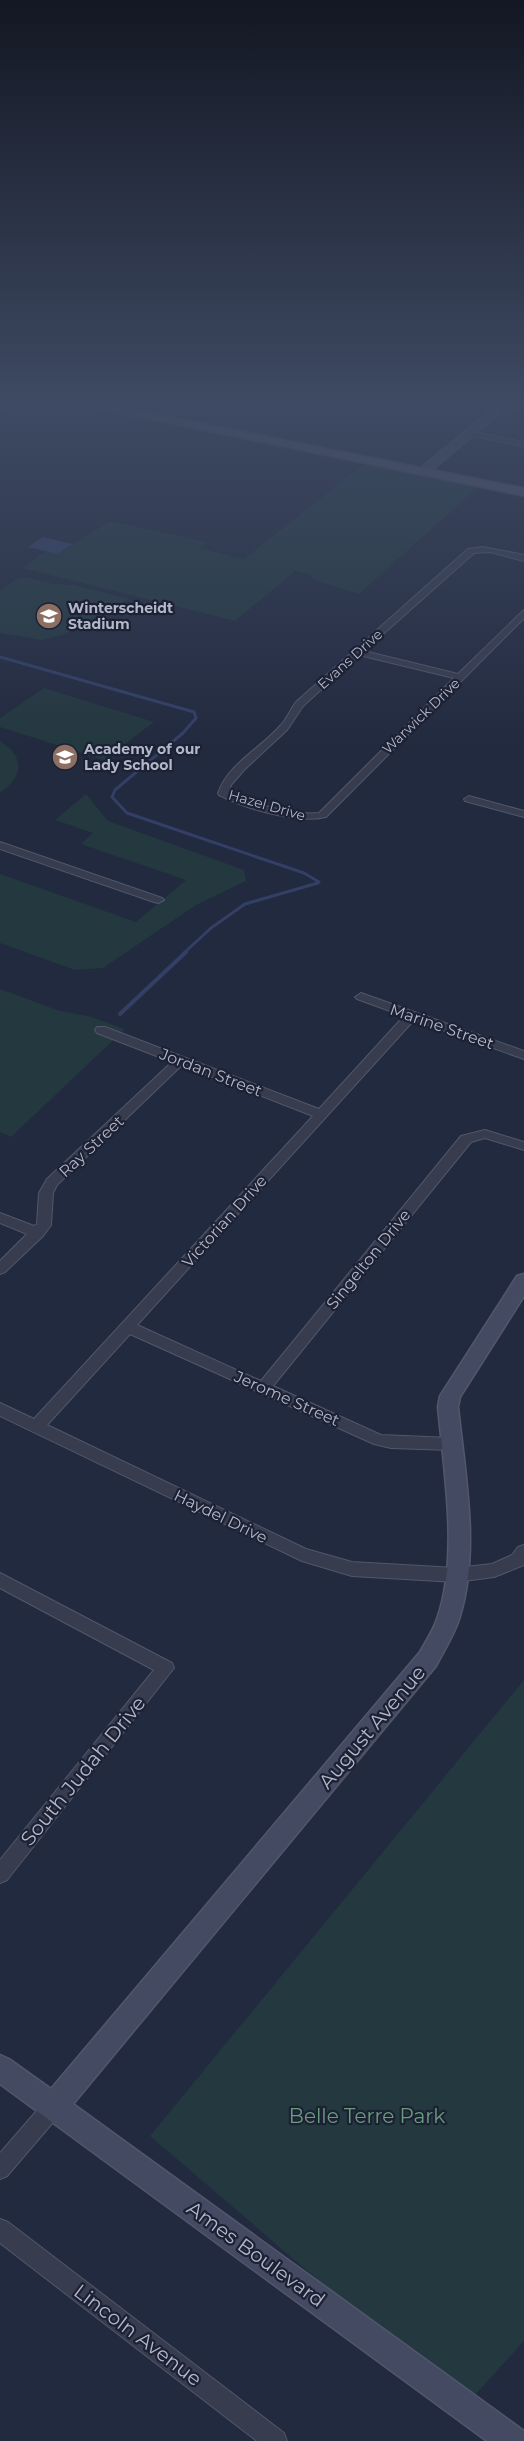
<svg xmlns="http://www.w3.org/2000/svg" width="524" height="2441" font-family="Montserrat,sans-serif">
  <style>
    .green { fill: #243840 }
    .water { fill: #333f65 }
    .lines { fill: none; stroke-linecap: round; stroke-linejoin: round }
    .stream-far1 { stroke: #333f65; stroke-width: 3 }
    .stream { stroke: #333f65; stroke-width: 4 }
    .street-casing { stroke: #52576a; stroke-width: 2 }
    .secondary-casing { stroke: #52576a; stroke-width: 3 }
    .primary-casing { stroke: #404558; stroke-width: 3 }
    .street { fill: #373c4f; fill-rule: evenodd }
    .secondary { fill: #444a62; fill-rule: evenodd }
    .primary { fill: #545b6f; fill-rule: evenodd }
    .labels { text-anchor: middle; stroke-width: 4.5; stroke-linejoin: round; paint-order: stroke }
    .far-poi-label { font-size: 14px; font-weight: bold; fill: #b3b7ca; stroke: #1c2134; text-anchor: start }
    .far-street-label { font-size: 14px; fill: #b3b7ca; stroke: #1c2134 }
    .street-label { font-size: 16px; fill: #b3b7ca; stroke: #1c2134 }
    .near-street-label { font-size: 20px; fill: #b3b7ca; stroke: #1c2134 }
    .near-park-label { font-size: 20px; fill: #689d7d; stroke: #1c2134 }
  </style>
  <rect width="100%" height="100%" fill="#222a3f"/>
  <!-- green -->
  <path class="green" d="M364,464L478,487L359,594L314,580L310,575L295,571L235,621L22,568L46,551L59,554L110,521L207,542L199,548L244,559Z
    M25,577L54,584L74,585L129,599L63,635L42,640L0,633V590L18,578Z
    M44,688L154,722L104,760L0,727V718Z
    M0,741C25,757 24,776 0,793Z
    M86,794L108,821L244,870L246,881L196,905L103,968L75,970L0,943V874L136,922L186,880L81,844L93,833L55,820Z
    M0,989L57,1010L91,1017L125,1029L11,1137L0,1132Z
    M524,1680V2341L465,2406L150,2136Z"/>
  <!-- water -->
  <path class="water" d="M43,537L73,544L58,554L28,547Z"/>
  <g class="lines">
    <!-- stream-far1 -->
    <path class="stream-far1" d="M0,657L194,712L196,718L183,733L115,790L112,797L127,813L304,873L319,882
      M184,953L211,928L245,904L318,883"/>
    <!-- stream -->
    <path class="stream" d="M120,1014L186,952"/>
    <defs>
      <path id="street" d="M11,403H20L0,413V408Z
        M501,403L524,406V410L501,406Z
        M470,431L524,442V446L467,435L466,433Z
        M483,547L524,555V561L490,552L474,553L364,651L458,674L524,610V618L326,817C296,824 247,809 219,795L218,793C229,763 260,749 280,726C287,719 290,710 296,702L468,549ZM359,655L454,678L319,813C293,816 251,803 229,792L231,785L244,770L287,730L303,706Z
        M469,796L524,811V817L465,801L464,799Z
        M0,842L162,898L164,900L158,903L154,902L0,849Z
        M361,993L524,1051V1059L414,1020L137,1325L261,1381L461,1136L485,1130L524,1142V1150L485,1138L471,1142L273,1386L381,1435L451,1438L456,1440L459,1444L456,1448L451,1450L391,1448L374,1444L130,1334L47,1425L306,1549L352,1562L456,1568L492,1564L512,1555L518,1547L524,1545V1565L494,1577L456,1582L352,1576L302,1561L0,1416V1403L34,1419L313,1116L182,1065L57,1185L53,1193L51,1225L43,1236L5,1272L0,1274V1261L27,1234L0,1223V1213L34,1226L37,1224L39,1193L47,1179L172,1062L97,1033L95,1030L97,1027H105L319,1109L404,1016L357,999L355,997Z
        M0,1573L172,1663L174,1668L7,1880L0,1883V1860L154,1670L0,1588Z
        M54,2096L61,2099L64,2106L61,2113L7,2176L0,2179V2153L47,2099Z
        M0,2219L8,2222L284,2433L287,2441H257L0,2243Z"/>
      <path id="secondary" d="M500,403H511L428,473H420V469Z
        M524,1274V1296L460,1397L458,1407C465,1474 480,1550 460,1616C455,1634 444,1650 436,1666L73,2104L524,2431V2441H487L0,2084V2055L9,2059L51,2089L420,1652C426,1641 433,1631 437,1619C459,1557 444,1472 438,1407L440,1396L517,1276Z"/>
      <path id="primary" d="M80,403H101L524,488V496L86,406Z"/>
    </defs>
    <!-- street casing -->
    <use href="#street" class="street-casing"/>
    <!-- secondary casing -->
    <use href="#secondary" class="secondary-casing"/>
    <!-- primary casing -->
    <use href="#primary" class="primary-casing"/>
    <!-- street -->
    <use href="#street" class="street"/>
    <!-- secondary -->
    <use href="#secondary" class="secondary"/>
    <!-- primary -->
    <use href="#primary" class="primary"/>
  </g>
  <!-- sky -->
  <linearGradient id="sky" x2="0" y2="1"><stop stop-color="#131723"/><stop offset="0.54" stop-color="#3e4a63"/><stop offset="1" stop-color="#3e4a63" stop-opacity="0"/></linearGradient>
  <rect width="524" height="745" fill="url(#sky)"/>
  <!-- icons -->
  <defs>
    <symbol id="school-disc" viewBox="-11 -11 22 22"><circle r="9.5" fill="#8d6e63" stroke="#1c2134"/><path d="M0-5L7-2L0 1L-7-2ZM-4 1L0 2.5L4 1V4Q0 6-4 4Z" fill="#fff"/></symbol>
  </defs>
  <g fill-rule="evenodd">
    <use href="#school-disc" x="34" y="601" width="30" height="30"/>
    <use href="#school-disc" x="50" y="742" width="30" height="30"/>
  </g>
  <g class="labels">
    <!-- far-poi labels -->
    <g class="far-poi-label">
      <text x="68" y="613">Winterscheidt<tspan x="68" dy="16">Stadium</tspan></text>
      <text x="84" y="754">Academy of our<tspan x="84" dy="16">Lady School</tspan></text>
    </g>
    <!-- far-street labels -->
    <g class="far-street-label">
      <text transform="translate(350 659) rotate(-42)" y="5">Evans Drive</text>
      <text transform="translate(421 716) rotate(-44)" y="5">Warwick Drive</text>
      <text transform="translate(267 805) rotate(16)" y="5">Hazel Drive</text>
    </g>
    <!-- street labels -->
    <g class="street-label">
      <text transform="translate(442 1026) rotate(19)" y="6">Marine Street</text>
      <text transform="translate(211 1072) rotate(21)" y="6">Jordan Street</text>
      <text transform="translate(91 1146) rotate(-43)" y="6">Ray Street</text>
      <text transform="translate(224 1221) rotate(-48)" y="6">Victorian Drive</text>
      <text transform="translate(368 1259) rotate(-51)" y="6">Singelton Drive</text>
      <text transform="translate(287 1398) rotate(24)" y="6">Jerome Street</text>
      <text transform="translate(221 1516) rotate(26)" y="6">Haydel Drive</text>
    </g>
    <!-- near-street labels -->
    <g class="near-street-label">
      <text transform="translate(372 1727) rotate(-50)" y="7">August Avenue</text>
      <text transform="translate(83 1771) rotate(-51)" y="7">South Judah Drive</text>
      <text transform="translate(256 2254) rotate(36)" y="7">Ames Boulevard</text>
      <text transform="translate(138 2335) rotate(37)" y="7">Lincoln Avenue</text>
    </g>
    <!-- near-park labels -->
    <g class="near-park-label">
      <text x="367" y="2123">Belle Terre Park</text>
    </g>
  </g>
</svg>
